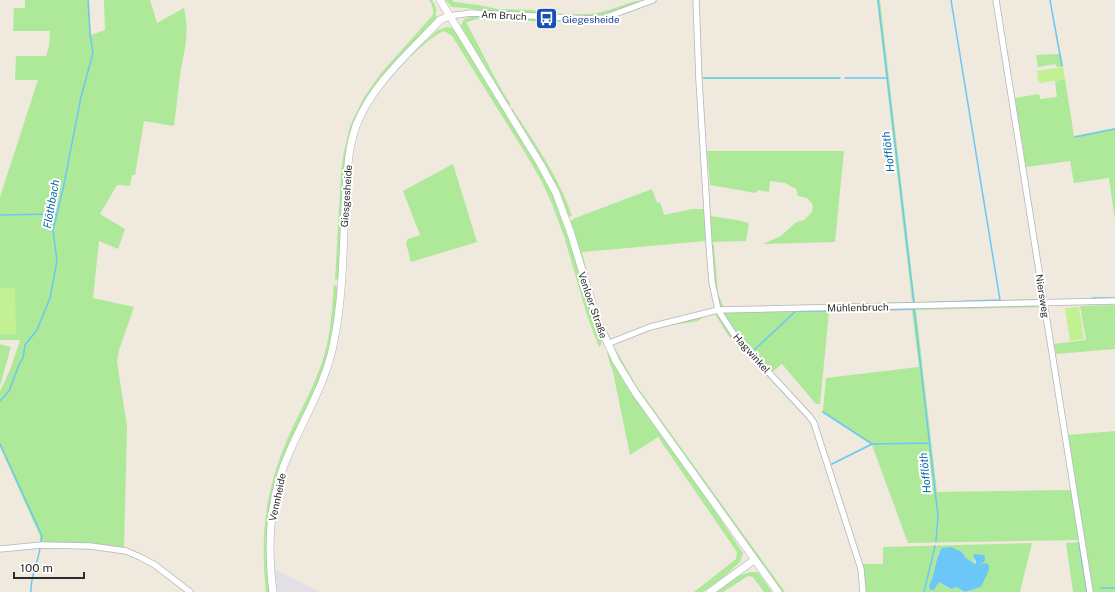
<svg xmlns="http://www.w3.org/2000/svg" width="1115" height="592" font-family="'Public Sans',sans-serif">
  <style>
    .industrial { fill: #e2dfe7 }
    .green { fill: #ade998 }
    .pitch { fill: #c2f193 }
    .water { fill: #6bc7f7 }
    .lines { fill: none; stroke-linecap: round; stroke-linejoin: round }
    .stream { stroke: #6bc7f7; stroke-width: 1.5 }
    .street-casing { stroke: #b2b4c1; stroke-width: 7 }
    .secondary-casing { stroke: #b2b4c1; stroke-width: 8 }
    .street { stroke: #fff; stroke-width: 5.5 }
    .secondary { stroke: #fff; stroke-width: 7 }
    .labels { text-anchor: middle; stroke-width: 4; stroke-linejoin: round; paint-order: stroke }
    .street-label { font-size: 10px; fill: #2d2d2d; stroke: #fff }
    .transit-label { font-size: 10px; fill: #164399; stroke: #fff; text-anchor: start }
    .water-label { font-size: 11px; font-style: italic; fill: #0464aa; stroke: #fff }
  </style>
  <rect width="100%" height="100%" fill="#efe9de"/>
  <!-- industrial -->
  <path class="industrial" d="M274,569L320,592H277Z"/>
  <!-- green -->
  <path class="green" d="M25,0H89L91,35L105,30L104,0H150L157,23L184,8C190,35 184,50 180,76C178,93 176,110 174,126L144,121L135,175H132L130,186L117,185L100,214L125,229L118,249L99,241L93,298L134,307L119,350L117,362L127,426L124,548L40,542V536L0,447V391L10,370L20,340H0V197L38,80H15L16,56H46L49,46L50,31H13L14,8H25Z
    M429,0H432C435,5 438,9 435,15L438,16L384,76L354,126L339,277L335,281L341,173L343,156L350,126L364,97L382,72L432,16C435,11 432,4 429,0Z
    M445,0H452L454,2L478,5L497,9L534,10L537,12C555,13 580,16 597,13C614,10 630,0 648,0L605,15L594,17L492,12L466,8L452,7Z
    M877,0H880L915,302L1042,299L1039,301L721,308C713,299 712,259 711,245H714L718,294L724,307L912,302Z
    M1050,0L1063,66L1057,67L1055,64L1038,67L1036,55L1060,54Z
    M638,8H641L611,19L595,22H548L480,18L467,22V24C482,51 494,79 511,105H508L462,28L461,25L464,19L474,16L590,21Z
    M447,27L452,28L456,32L530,152L554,195L564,220L592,313L602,339L601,345L599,347L587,315L564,236L552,204L542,182L527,156L452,36L444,31C435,34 415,52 408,59C384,84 362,110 355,144C349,168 349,193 348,217C349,193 347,167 354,144C367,92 400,64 438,30Z
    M702,77H840V79H702Z
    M1065,79L1074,136L1115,128V220L1109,178L1074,183L1070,161L1026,167L1015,98L1039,94L1040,99L1057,97L1055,81Z
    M512,108C534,142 559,177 572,216H569L567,213L511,111Z
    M707,151H844L835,242L763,244L781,236L795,223L804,220L812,212L813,205L807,198L798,196L796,189L785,183L770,181L769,192L758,190L756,193L710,185Z
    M453,164L477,242L411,262L406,243L408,239L420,235L403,191Z
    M652,189L657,203L660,202L664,215L692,209H704L706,241L582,252C590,282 596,315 612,341L608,338L592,297L570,222L573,219Z
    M710,216L737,220L749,223L746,241L711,242Z
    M334,284L338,288L336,315L327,360L317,386L280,470L267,554V569L271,592H266C260,536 265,492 287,440C299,412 315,386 324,356C331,333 332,308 334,284Z
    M1043,305V307L916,310L937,492L1072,490L1080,540L908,543L872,445L831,465V464L871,444L821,411L823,410L826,378L919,367L912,310L829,312L820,404H816L782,364L772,372L734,331L723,314L725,312Z
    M1115,305V349L1056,354L1054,344L1086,340L1080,306Z
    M713,313L718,315L731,335L792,401L795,406L728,335L715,314H708L698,321L649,329L613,345L636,385L785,592H782L634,386L612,347L613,343L648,329Z
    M0,344L11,347L0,386Z
    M607,350L619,371L692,476L743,553L740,562L726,575L703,592H694L736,559L737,552L658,437L630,455L613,372C610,365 608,357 607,350Z
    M1115,431V592H1093L1068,435Z
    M1081,542L1088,592H1073L1066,543Z
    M1032,543L1020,592H966L981,587L979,565L980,554L973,556L975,564L966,558L962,552L955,549L938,553L932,581L929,586L930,590L934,589L939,582L950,589L956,587L965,592H866L863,564H883V547Z
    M750,572H758L772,592H764L753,577L748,576L723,592H715L738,576Z"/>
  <!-- pitch -->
  <path class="pitch" d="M1063,67L1065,79L1040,83L1038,80L1037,71Z
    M0,288H15L16,334H0Z
    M1079,307L1084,339L1070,341L1065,308Z"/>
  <!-- water -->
  <path class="water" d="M951,547L962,552L966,558L975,564L976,562L973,556L975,554L984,555L985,558L984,562L979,565L986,563L989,565V570L981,587L965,592L956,587L951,589L939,582L934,590H930L929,586C936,574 934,559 942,548Z"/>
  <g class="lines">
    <!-- stream -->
    <path class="stream" d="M878,0L914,303H915
      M1050,0L1062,66
      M704,78H840
      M845,78H887
      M1075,137L1115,129
      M0,215L56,214
      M1092,298H1115
      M921,303L1000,300L951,0
      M834,311L914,309L938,516L936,541
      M753,351L796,311H828
      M0,401L9,391L19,365L23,358L25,345L37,330L50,298L57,261L53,230L63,189L81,97L93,53L90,34L88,0
      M823,412L872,444L929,443
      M0,444L42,536L41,542
      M832,464L872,444
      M1079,543L1087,592
      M1100,588H1115
      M31,592C30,577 38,563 40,548
      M924,592L935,546"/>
    <defs>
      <path id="street" d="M696,0L699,80L709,244L712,282L718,310L735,336L810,417L814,423L861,569L863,592
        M996,0L1090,592
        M449,16L471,13L591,19L604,18L653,0
        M607,344L650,327L718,310L1115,301
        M0,549L42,545L90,546L126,551L140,557L155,565L190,592"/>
      <path id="secondary" d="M440,0L541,165L556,193L571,234L598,322L616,361L635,392L778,592
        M273,592C267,545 269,497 289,453C305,416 327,381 334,341C343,297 343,251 345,206C347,179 347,151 356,126C372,84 410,52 440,20L449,16
        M710,592L754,560"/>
    </defs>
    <!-- street casing -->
    <use href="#street" class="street-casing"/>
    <!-- secondary casing -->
    <use href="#secondary" class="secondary-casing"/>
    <!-- street -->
    <use href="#street" class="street"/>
    <!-- secondary -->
    <use href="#secondary" class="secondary"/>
  </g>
  <!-- icons -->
  <defs>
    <symbol id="bus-square" viewBox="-11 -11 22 22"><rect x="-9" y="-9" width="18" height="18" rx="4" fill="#1a4fb4" stroke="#fff"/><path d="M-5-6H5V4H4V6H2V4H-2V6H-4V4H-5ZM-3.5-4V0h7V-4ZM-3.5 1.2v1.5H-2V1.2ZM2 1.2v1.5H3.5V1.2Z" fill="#fff"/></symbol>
  </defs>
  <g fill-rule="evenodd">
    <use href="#bus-square" x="534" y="6" width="25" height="25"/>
  </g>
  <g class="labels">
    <!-- street labels -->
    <g class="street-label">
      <text transform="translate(504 15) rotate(3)" y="4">Am Bruch</text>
      <text transform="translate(346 196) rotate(-86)" y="4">Giesgesheide</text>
      <text transform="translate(1043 296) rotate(81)" y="4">Niersweg</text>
      <text transform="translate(593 305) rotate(71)" y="4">Venloer Straße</text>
      <text transform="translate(858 307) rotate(-1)" y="4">Mühlenbruch</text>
      <text transform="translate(752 353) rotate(48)" y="4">Hagwinkel</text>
      <text transform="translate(277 497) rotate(-78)" y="4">Vennheide</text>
    </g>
    <!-- transit labels -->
    <g class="transit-label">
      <text x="562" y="23">Giegesheide</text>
    </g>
    <!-- water labels -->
    <g class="water-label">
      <text transform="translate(888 152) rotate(-97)" y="4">Hofflöth</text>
      <text transform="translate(51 204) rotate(-80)" y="4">Flöthbach</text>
      <text transform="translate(925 473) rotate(-96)" y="4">Hofflöth</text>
    </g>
  </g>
  <!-- scale -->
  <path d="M14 572v6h70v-6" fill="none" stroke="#2d2d2d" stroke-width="2"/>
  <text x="20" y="572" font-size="12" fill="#2d2d2d" stroke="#ffffff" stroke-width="3" paint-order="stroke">100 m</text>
</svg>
